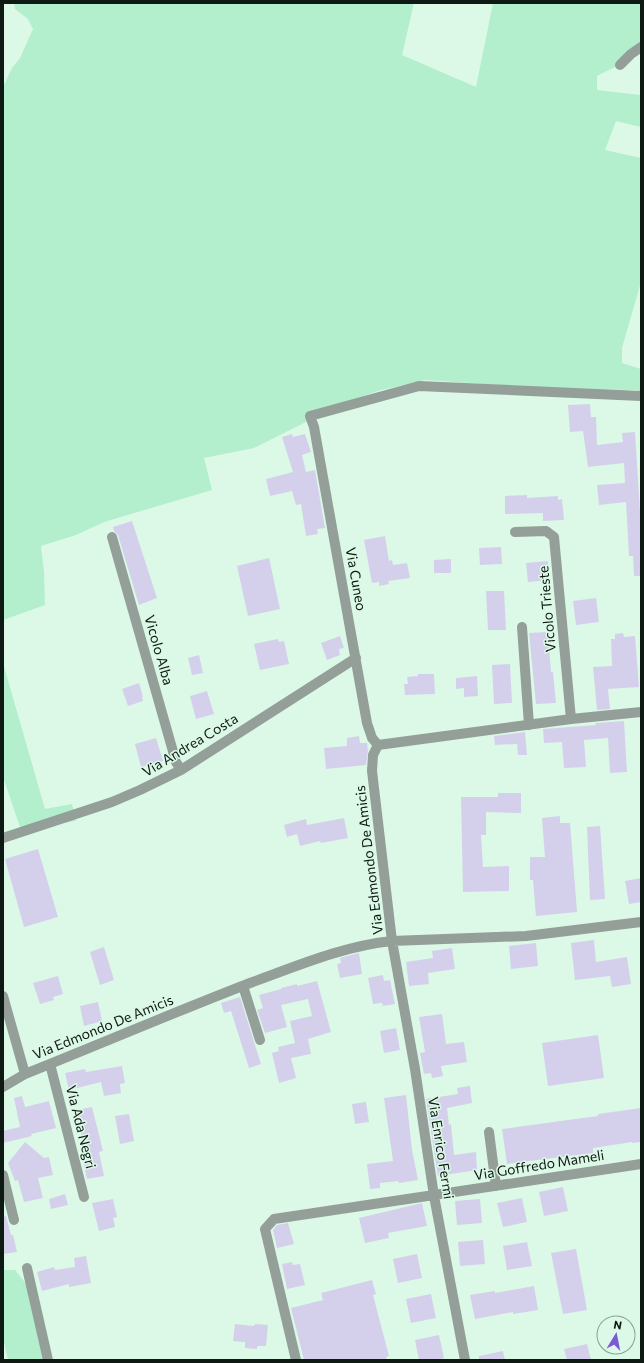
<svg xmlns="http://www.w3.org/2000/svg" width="644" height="1363" font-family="Commissioner,sans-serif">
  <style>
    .green { fill: #b3efcc }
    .building { fill: #d4d0ec }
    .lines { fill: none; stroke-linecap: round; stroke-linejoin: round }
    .minor { stroke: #939f98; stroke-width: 10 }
    .labels { text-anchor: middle; stroke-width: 3; stroke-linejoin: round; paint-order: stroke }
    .street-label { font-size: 14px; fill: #0f1913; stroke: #dcf9e7 }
  </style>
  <rect width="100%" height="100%" fill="#dcf9e7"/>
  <!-- green -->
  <path class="green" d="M14,3H414L402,55L476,87L493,3H641V54L597,76V90L641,95V127L616,121L605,150L641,158V282L622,348V363L641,369V409L638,390L559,389L425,380L381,390L340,404L316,417L254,448L204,458L212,490L104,522L76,535L41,546L44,572L45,605L3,620V87L12,68L20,58L33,29L28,19L15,9Z
    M3,663L45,809L72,804L76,821L21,830L3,777Z
    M3,1270H15L27,1285L45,1360H8L3,1338Z"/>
  <!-- building -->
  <path class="building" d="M590,404L591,417H596L597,445L623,442L622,433L635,432L641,528V576H634L633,556H629L626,502L599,505L597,485L625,483L624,463L588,467L583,431L570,432L568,405Z
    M292,434L293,437L305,434L311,452L302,455L306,472L315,470L325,528L317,529L318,534L306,536L301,504L296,505L292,491L270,496L266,479L293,472L282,437Z
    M527,495V498L558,496V500L562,499L564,520L543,521V513L505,514V496Z
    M132,521L157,598L139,605L118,535L114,531L113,527Z
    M385,536L389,561L392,560L393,565L407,563L410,578L388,581L389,584L379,586V582L372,583L364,540Z
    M501,547L502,564L480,565L479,548Z
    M269,558L280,609L248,616L237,566Z
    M451,559V573H434V560Z
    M548,561L549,580L528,582L526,563Z
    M486,591H504L506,630H488Z
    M596,598L599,622L576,625L573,601Z
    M548,632L551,672H553L556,703L536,704L529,633Z
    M623,633L624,637L635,636L639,687L608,689L610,709L597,710L593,667L612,666L611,639H615V634Z
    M340,636L344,648L339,649L340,655L327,660L321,643Z
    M278,639L279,642L284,641L289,664L260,670L254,644Z
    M199,655L203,673L192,675L188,658Z
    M510,664L512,703L494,704L492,665Z
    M418,674H434L435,694L405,695L404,684H408L407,677L418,676Z
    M477,676L478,696L464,697V688L456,689V678Z
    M139,683L143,697H142L143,701L128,706L122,689Z
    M207,691L214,714L196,719L190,696Z
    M624,721L627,772L610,773L608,738L584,740L586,767L564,768L562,742L544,743L543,729L596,725L595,723L611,722Z
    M525,732L527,755H518L517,744L495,745L494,736Z
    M359,736L360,743H367L368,750L366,765L326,769L324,748L347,746V738Z
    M156,738L163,761L141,767L135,744Z
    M498,793H521V813L486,812V835H481L483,867L509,866V891L463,892L461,797H498Z
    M560,816V823H570L577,912L536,916L533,880H530V857H545L542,818Z
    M344,818L348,838L321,843L320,841L300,846L297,834L287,837L284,825L306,819L307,825Z
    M600,826L605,899L590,900L587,827Z
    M38,849L58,917L24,927L5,859Z
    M641,878V902L629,904L625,881Z
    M594,940L596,962L627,957L631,984L612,987L610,976L575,980L571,943Z
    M536,943L538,966L511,969L509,946Z
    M104,947L114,980L100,985L90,952Z
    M452,948L455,969L428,973L429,984L409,986L406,962L433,958L432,951Z
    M359,953L362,974L340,978L337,964L341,963L340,958Z
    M383,975L384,981L390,980L395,1004L383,1006L382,1003L373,1004L368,978Z
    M58,976L63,994L53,997L54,1000L40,1004L33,983Z
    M317,981L331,1032L308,1039L311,1054L291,1058L296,1078L279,1083L272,1053L279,1051L278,1047L295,1043L290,1021L312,1016L308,999L281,1005L287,1027L265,1033L257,1010L263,1008L259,995L281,989V988L297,984V986Z
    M240,997L261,1064L249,1068L231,1011L224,1013L221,1003Z
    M98,1002L102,1021L84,1026L80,1006Z
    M442,1014L446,1044L464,1042L467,1062L441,1066L443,1076L432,1078L431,1073L424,1074L420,1053L425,1052L419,1017Z
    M396,1028L400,1050L384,1053L380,1031Z
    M598,1035L604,1078L548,1086L542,1043Z
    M122,1066L125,1083L120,1084L121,1093L104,1096L101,1082L69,1090L65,1073L85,1069L86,1072Z
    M470,1086L472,1103L447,1108L449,1125L451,1124L454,1155L476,1152L477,1170L438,1176L426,1099L458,1094L457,1088Z
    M406,1095L412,1150L418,1180L399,1183L398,1181L380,1183V1188L370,1189L367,1164L393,1161L384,1098Z
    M22,1096L25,1107L49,1101L56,1128L31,1134L32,1136L3,1143V1131L20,1127L14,1098Z
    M366,1102L369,1122L355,1124L352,1104Z
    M92,1107L103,1151L99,1152L104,1176L87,1179L83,1161H86L77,1110Z
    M641,1108V1142L632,1143V1142L593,1148V1153L507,1164L502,1129L568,1120L598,1116V1114Z
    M129,1114L134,1141L120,1144L115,1116Z
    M25,1142L44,1158L49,1157L53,1175L38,1178L43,1198L24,1202L18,1180L15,1181L8,1163Z
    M563,1187L568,1211L544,1216L539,1192Z
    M65,1194L68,1205L51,1209L49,1199Z
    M522,1198L527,1222L503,1227L497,1203Z
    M113,1199L117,1217L113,1218L115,1227L99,1231L92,1203Z
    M480,1199L482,1223L457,1225L455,1201Z
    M422,1203L427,1226L388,1233L389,1238L365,1243L359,1218Z
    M6,1216L11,1235H13L17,1252L3,1254V1217Z
    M288,1223L294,1244L277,1248L273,1230L277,1225Z
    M483,1240L485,1264L460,1266L458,1242Z
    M527,1242L532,1266L507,1270L503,1246Z
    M576,1249L587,1310L563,1314L551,1253Z
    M417,1254L422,1278L398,1283L393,1259Z
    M86,1256L91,1283L69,1287V1284L42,1291L37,1272L54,1267L55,1270L75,1267L74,1258Z
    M292,1262L293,1265L300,1264L305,1285L287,1289L282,1264Z
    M372,1280L376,1294L373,1295L389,1356L386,1357L387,1360H304L291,1308L323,1300L321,1293Z
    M534,1286L538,1310L513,1314V1312L475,1319L470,1295L495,1291V1293Z
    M431,1294L436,1318L411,1323L406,1299Z
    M235,1324L254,1326L255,1324L268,1325L266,1346H257V1349L245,1348V1342L233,1341Z
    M439,1335L444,1358L437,1360H419L415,1340Z
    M587,1344L591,1360H567L564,1349Z
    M503,1351L505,1360H479V1356Z"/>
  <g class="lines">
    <!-- minor -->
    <path class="minor" d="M620,65L631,54L641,47
      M515,532L546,531L554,537L571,719
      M112,537L176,762L181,770
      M522,627L529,725
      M378,745L372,738L367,723L314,427L310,416L419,386L641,396
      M3,838L112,802L140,790L181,770L356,658
      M243,986L260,1040
      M3,996L25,1074
      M50,1064L84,1197
      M3,1087L25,1074C100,1044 175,1012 250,983C297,966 343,946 392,941L526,936L641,922
      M489,1132L496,1186
      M3,1175L14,1220
      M27,1268L48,1360
      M296,1360L265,1229L274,1219L641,1164
      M465,1360L434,1196L415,1069L392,941L372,771L373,755L378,745L571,719L641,712"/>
  </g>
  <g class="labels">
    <!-- street labels -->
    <g class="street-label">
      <text transform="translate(356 579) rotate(80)" y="5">Via Cuneo</text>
      <text transform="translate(547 609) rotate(-95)" y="5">Vicolo Trieste</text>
      <text transform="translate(159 650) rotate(74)" y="5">Vicolo Alba</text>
      <text transform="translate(190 745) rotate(-31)" y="5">Via Andrea Costa</text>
      <text transform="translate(369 860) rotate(-97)" y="5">Via Edmondo De Amicis</text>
      <text transform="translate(103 1027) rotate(-22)" y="5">Via Edmondo De Amicis</text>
      <text transform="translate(81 1127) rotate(76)" y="5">Via Ada Negri</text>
      <text transform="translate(441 1148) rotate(81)" y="5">Via Enrico Fermi</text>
      <text transform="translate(539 1165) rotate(-9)" y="5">Via Goffredo Mameli</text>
    </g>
  </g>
  <!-- border -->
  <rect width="644" height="1363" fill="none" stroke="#0f1913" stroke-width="8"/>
  <!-- north arrow -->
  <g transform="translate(616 1335) rotate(10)"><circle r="19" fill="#dcf9e7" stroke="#8a9f92"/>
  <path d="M0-3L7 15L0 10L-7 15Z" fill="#7b5ad4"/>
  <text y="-6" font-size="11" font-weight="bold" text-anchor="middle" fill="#0f1913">N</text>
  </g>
</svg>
